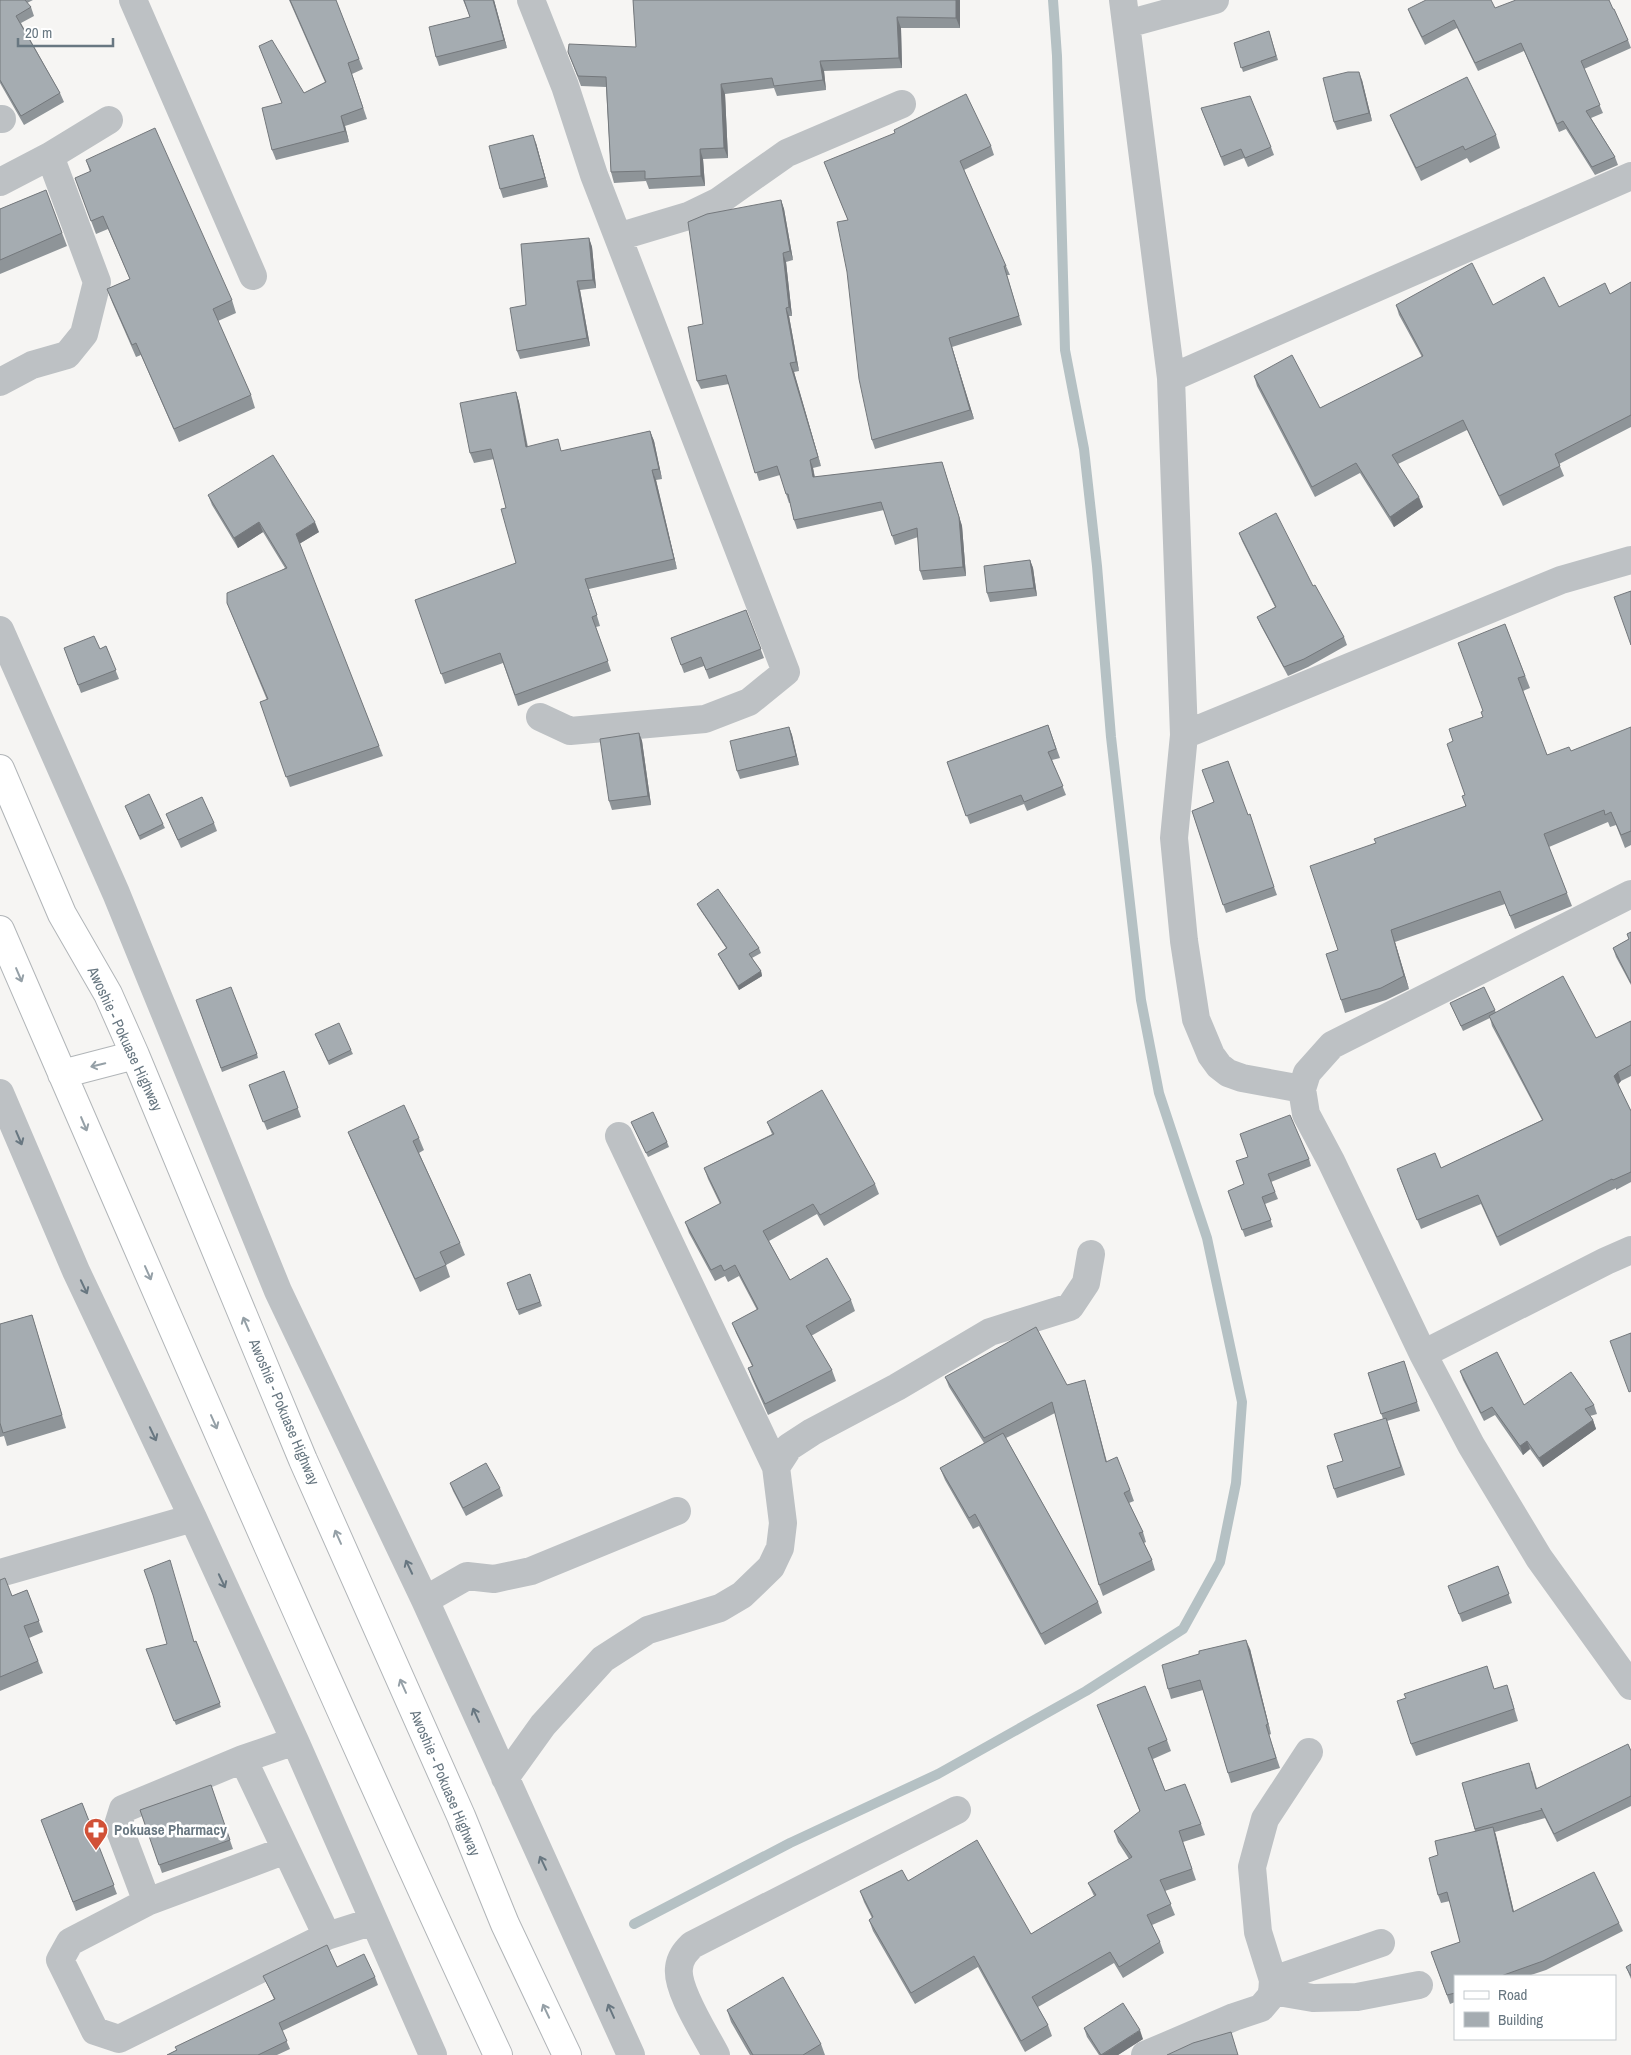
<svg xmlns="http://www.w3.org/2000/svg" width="1631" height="2055" font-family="'Archivo Narrow',sans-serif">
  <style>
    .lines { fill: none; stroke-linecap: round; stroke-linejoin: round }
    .stream { stroke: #b5c1c4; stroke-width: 10 }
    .major-casing { stroke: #b1b5b8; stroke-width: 30 }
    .minor { stroke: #bdc1c4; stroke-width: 28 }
    .major { stroke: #fff; stroke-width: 28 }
    .wall { fill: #8e9498 }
    .shaded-wall { fill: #74787c }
    .building { fill: #a5acb1; stroke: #74787c }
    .oneway { stroke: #95a0a7 }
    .oneway2 { stroke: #687781 }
    .labels { text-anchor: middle; stroke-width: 5; stroke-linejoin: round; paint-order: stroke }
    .street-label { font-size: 15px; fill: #687781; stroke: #fff }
    .poi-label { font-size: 15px; font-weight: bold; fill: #687781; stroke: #fff; text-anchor: start }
  </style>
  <rect width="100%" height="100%" fill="#f6f5f3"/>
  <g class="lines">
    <!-- stream -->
    <path class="stream" d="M634,1924L790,1843L938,1774L1086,1691L1183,1629L1220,1562L1236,1483L1242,1402L1207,1238L1159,1093L1141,1000L1111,737L1097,566L1084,449L1065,350L1057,56L1053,0"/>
    <defs>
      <path id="major" d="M0,769L62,914L108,994L135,1055L303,1460L461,1816L505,1924L567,2055
        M0,930C163,1306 325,1683 498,2055
        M62,1074L135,1055"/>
    </defs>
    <!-- major casing -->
    <use href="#major" class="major-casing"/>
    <!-- minor -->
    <path class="minor" d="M133,0L253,276
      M531,0L565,86L594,175L618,237L786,672L749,702L705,719L570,731L540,717
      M1123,0L1171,378L1184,735L1174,838L1184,941L1196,1019L1211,1055L1219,1066L1228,1073L1242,1078L1302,1089
      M1127,24L1215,0
      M0,119H2
      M0,182L50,156L109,120
      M618,237L688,216L719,201L787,153L902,104
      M1171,378L1631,176
      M0,382L32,365L67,355L84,334L97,282L50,156
      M0,630L116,893L278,1291L425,1600L631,2055
      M1184,735L1561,580L1631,560
      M1631,894L1332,1045L1307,1073L1302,1089L1306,1114L1331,1161L1423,1354L1471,1445L1539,1558L1631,1686
      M0,1093L76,1271L193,1518L295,1741L433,2055
      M619,1136L776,1467
      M1423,1354L1606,1261L1631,1250
      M0,1573L193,1518
      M425,1600L467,1576L494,1579L531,1571L677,1511
      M295,1741L243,1759L327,1936L374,1921
      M243,1759L123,1809L118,1825L147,1902L286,1850
      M505,1778L543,1725L603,1659L648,1630L720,1608L742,1595L771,1567L780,1548L783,1523L776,1467L789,1447L812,1432L897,1387L990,1332L1070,1307L1086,1283L1091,1254
      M147,1902L70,1942L60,1960L95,2031L119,2039L327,1936
      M1273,1980L1381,1943
      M1272,1991L1313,1998L1357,1997L1419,1985
      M716,2055C706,2035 676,1990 679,1968C680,1958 685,1952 692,1945L957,1810
      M1145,2055L1234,2017L1261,2008L1272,1995L1273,1980L1258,1932L1252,1867L1265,1819L1309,1752"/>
    <!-- major -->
    <use href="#major" class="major"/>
  </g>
  <!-- wall -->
  <path class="wall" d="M0,0H33L27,3L31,7L34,16L21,23L60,93L64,102L24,125L0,83Z
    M289,0H336L363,69L352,74L367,119L345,126L349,142L276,160L272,150L282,103L259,46L304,93L325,82Z
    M463,0H494L507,48L439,66L436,57L470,17Z
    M633,0H960V28H901L902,68L824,71L826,90L777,96L774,88L725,94L728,158L703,159L705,186L649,189L646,181L614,183L611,172L606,87L581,86L568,52L636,47Z
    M1495,8L1613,9L1628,40L1631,48L1584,69L1603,113L1591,118L1615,157L1618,165L1595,175L1566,129L1559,132L1524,51L1478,71L1457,28L1425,45L1411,17L1408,9Z
    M1269,31L1278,60L1243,72L1234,43Z
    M1362,80L1372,121L1337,130L1334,122Z
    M1201,108L1271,147L1274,155L1248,167L1244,158L1224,166Z
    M1390,115L1496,135L1500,148L1470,163L1467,158L1421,181L1395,127Z
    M536,143L548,187L503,198L500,189Z
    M991,146L994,155L964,170L1006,266L1010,275H1007L1022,325L952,347L974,419L875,449L872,440L848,220L824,162Z
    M86,160L232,300L236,313L218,321L251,395L255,408L179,442L141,355L136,357L112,302L107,289L130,279L108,229L96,234L75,178L90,172Z
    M46,190L67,246L0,274V209Z
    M781,200L784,209L793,260L786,262L792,316H789L799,371L794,372L821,466L813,468L815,477L942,462L962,526L966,576L923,580L920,571L918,537L895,545L884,510L797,529L794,520L790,503H789L786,494L780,475L759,481L729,384L701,389L697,381L703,324Z
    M589,238L592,247L596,288L580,290L590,346L520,359L517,351L526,305Z
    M1631,282V427L1559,464L1564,476L1503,506L1467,430L1398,464L1423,507L1394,527L1360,473L1315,497L1257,386L1254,376L1320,408L1422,357L1399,315L1396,305H1493L1559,307L1610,294Z
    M516,392L519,402L528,447L563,451L650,431L654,441L662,479L656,480L677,569L589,589L600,626L596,627L611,671L518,706L503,663L445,684L415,600L516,563L506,508L494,459L474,463L470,453Z
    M208,495L319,532L299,544L383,756L290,787L260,702L267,700L227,603L285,568L263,532L238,548L212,505Z
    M1239,533L1313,586L1344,637L1347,645L1308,667L1288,676L1261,626L1257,617L1275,607L1242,541Z
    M1030,560L1033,568L1037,596L990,602L987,593Z
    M746,610L764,658L709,679L704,666L684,673L671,638Z
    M1505,624L1530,688L1523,691L1547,755L1571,751L1631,727V845L1625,848L1616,825L1610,827L1608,822L1549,847L1572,906L1515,929L1505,904L1395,942L1409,989L1386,1000L1345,1013L1341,1000L1338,950L1376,843L1465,806V795L1453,741L1483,717V711Z
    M106,646L119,679L81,693L64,648L100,649Z
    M1048,725L1060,758L1052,760L1066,795L1027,811L1024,804L970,824L947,762Z
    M789,727L792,735L799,765L740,779L737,771Z
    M639,733L642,741L651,805L612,810L609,801Z
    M1228,761L1277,895L1226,913L1192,811L1214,802Z
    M125,806L163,824L165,828L140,840Z
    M166,814L214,823L217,831L181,848Z
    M697,904L759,948L761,953L752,958L761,971L762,976L739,990L720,958L718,954L726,948L699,908Z
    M1631,932V985L1616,957L1613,948L1629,939L1627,934Z
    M196,1000L257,1054L258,1058L222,1072Z
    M1450,1003L1495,1010L1496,1013L1596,1038L1631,1021V1076L1621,1081L1618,1085L1631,1111V1182L1616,1190V1188L1500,1246L1481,1204L1421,1229L1400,1178L1441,1168L1542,1120L1492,1026L1490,1018L1463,1031Z
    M315,1034L351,1050L353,1054L329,1065Z
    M284,1071L301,1117L267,1130L249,1085Z
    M631,1122L667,1142L669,1147L648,1157Z
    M767,1122L875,1184L879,1194L824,1226L817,1214L769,1241L790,1280L851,1300L855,1311L811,1336L832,1370L836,1381L768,1415L752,1379L748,1368L752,1366L736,1333L732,1323L757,1310L739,1276L728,1282L725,1276L715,1281L689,1233L685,1222L720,1204L708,1179L704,1168L772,1134Z
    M348,1132L419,1138L424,1150L419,1153L460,1243L465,1255L446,1265L450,1277L420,1292L353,1144Z
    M1309,1159L1311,1166L1271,1182L1278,1199L1265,1204L1273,1227L1245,1237L1228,1191L1244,1184L1236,1161Z
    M530,1274L542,1306L519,1315L507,1283Z
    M32,1315L36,1328L66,1428L7,1446L4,1436L0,1437V1324Z
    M1404,1361L1420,1411L1387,1421L1405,1475L1337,1498L1334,1489L1343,1461L1383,1419L1368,1373Z
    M1460,1371L1524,1405H1594L1597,1414L1590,1416L1593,1420L1596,1429L1543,1467L1530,1449L1523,1455L1495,1415L1484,1421L1463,1380Z
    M945,1377L1067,1385L1085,1380L1088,1391L1107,1462L1130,1490L1134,1501L1129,1503L1143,1532L1146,1542L1144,1543L1152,1560L1155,1570L1103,1596L1099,1585L1055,1413L1006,1438L1098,1602L1102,1613L1045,1645L979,1526L973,1529L945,1480L940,1468L984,1443L949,1387Z
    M450,1483L500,1488L503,1496L466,1516L453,1491Z
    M1498,1566L1512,1603L1462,1622L1448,1586Z
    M0,1580L12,1596L27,1590L43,1632L29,1638L43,1673L0,1691Z
    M196,1641L221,1707L176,1725L146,1649Z
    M1250,1649L1271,1734L1269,1735L1280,1768L1231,1783L1203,1690L1171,1699L1168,1689Z
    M1495,1689L1511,1697L1518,1721L1416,1756L1411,1744Z
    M1097,1705L1167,1740L1171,1751L1153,1759L1165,1791L1201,1824L1205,1835L1183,1842L1196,1880L1165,1891L1175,1915L1152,1925L1160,1942L1164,1953L1123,1978L1114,1963L1038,2007L1048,2025L1052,2036L1025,2052L978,1967L915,2004L873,1931L869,1920L872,1918L864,1902L860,1891L908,1881L1031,1934L1094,1896L1088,1883L1129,1859L1118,1842L1114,1831L1140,1812Z
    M1631,1751V1806L1557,1842L1544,1816L1545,1818L1495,1832L1514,1912L1619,1923L1623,1931L1546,1970L1528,1976H1455V2002L1450,2004L1431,1952L1460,1942L1450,1901L1441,1903L1438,1895V1855L1475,1831L1462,1783L1532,1771L1537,1788Z
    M211,1785L233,1849L162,1873L140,1810Z
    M82,1803L117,1894L76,1911L41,1820Z
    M1631,1964V1979L1626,1967Z
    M337,1967L375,1977L378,1985L282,2031L290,2049L277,2055H167L274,1999L263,1976Z
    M727,2010L821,2044L825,2055H750L731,2022Z
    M1084,2028L1143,2039L1118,2055H1099L1087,2037Z"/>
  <!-- shaded-wall -->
  <path class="shaded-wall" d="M493,0H494L507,48L504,40Z
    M956,0H960V28L956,18Z
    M897,17L901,28L902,68L899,58Z
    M820,61L824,71L826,90L823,80Z
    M1359,72L1362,80L1372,121L1369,113Z
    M721,84L725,94L728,158L724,148Z
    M341,116L345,126L349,142L345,131Z
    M533,135L536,143L548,187L545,178Z
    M700,149L703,159L705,186L701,176Z
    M781,200L784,209L793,260L790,251Z
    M589,238L592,247L596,288L593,280Z
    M783,253L786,262L792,316L789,307Z
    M577,281L580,290L590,346L587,338Z
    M786,308L789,316L799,371L796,362Z
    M949,338L952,347L974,419L970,410Z
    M790,363L794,372L821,466L818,457Z
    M516,392L519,402L529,457L526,447Z
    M650,431L654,441L662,479L659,469Z
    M810,460L813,468L816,486L813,477Z
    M942,462L962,526L966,576L963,567Z
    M652,470L656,480L677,569L674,559Z
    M1419,497L1423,507L1394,527L1390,517Z
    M259,522L263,532L238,548L234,538Z
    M315,522L319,532L299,544L296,534Z
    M1030,560L1033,568L1037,596L1034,588Z
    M789,727L792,735L799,765L796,756Z
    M639,733L642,741L651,805L648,796Z
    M1391,930L1395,942L1409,989L1404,976Z
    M761,971L762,976L739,990L738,986Z
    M1618,1072L1621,1081L1617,1085L1614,1076Z
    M1085,1380L1088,1391L1109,1472L1106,1462Z
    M1593,1420L1596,1429L1543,1467L1539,1458Z
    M1527,1441L1530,1449L1523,1455L1520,1446Z
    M1246,1640L1250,1649L1271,1734L1268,1724Z
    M1493,1827L1496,1835L1516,1921L1513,1912Z
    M1140,2030L1143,2039L1118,2055H1102Z"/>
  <!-- building -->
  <path class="building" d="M0,0H25L31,7L16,16L60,93L21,116L0,80Z
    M290,0H336L359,59L348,63L363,108L341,116L345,131L272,150L262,108L282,103L259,46L272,40L304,93L326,82Z
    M464,0H493L504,40L436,57L429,27L470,17Z
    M633,0H956V18L897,17L899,58L820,61L823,80L774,86L772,78L721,84L724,148L700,149L701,176L645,179V171L611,172L606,77L578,76L568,52L569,44L636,47Z
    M1426,0H1491L1495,8L1516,0H1609L1613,9H1614L1628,40L1581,61L1600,105L1586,111L1615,157L1592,167L1563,121L1557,124L1521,43L1475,63L1454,20L1422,37L1408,9Z
    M1269,31L1276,56L1241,68L1234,43Z
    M1348,72H1359L1369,113L1334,122L1323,78Z
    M1467,77L1496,135L1465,150L1463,146L1416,168L1390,115Z
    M966,94L991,146L960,161L1006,266H1004L1019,316L949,338L970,410L872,440L859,379L847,272L837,222L848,220L824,162L895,133L894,130Z
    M1250,96L1271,147L1245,158L1241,149L1221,157L1201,108Z
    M155,128L232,300L213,309L251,395L174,429L136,343L132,345L107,289L130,279L103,216L91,221L75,178L91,171L86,160Z
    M533,135L545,178L500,189L489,146Z
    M46,190L62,233L0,260V209Z
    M781,200L790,251L783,253L789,307L786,308L796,362L790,363L818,457L810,460L813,477L942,462L959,517L963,567L920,571L917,528L892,536L881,502L794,520L788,494H786L777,466L755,473L726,375L697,381L688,327L703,324L688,222L707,214Z
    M589,238L593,280L577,281L587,338L517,351L510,308L526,305L521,244Z
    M1472,263L1493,305L1544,277L1559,307L1605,283L1610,294L1631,282V415L1555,454L1560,466L1499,496L1463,420L1392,455L1419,497L1390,517L1356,463L1312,487L1254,376L1292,355L1320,408L1423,356L1396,305Z
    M516,392L526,447L558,439L561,451L650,431L659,469L652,470L674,559L585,579L597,615L592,617L608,661L515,695L500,653L441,674L415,600L516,563L501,509L506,508L491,449L470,453L460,403Z
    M273,455L315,522L296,534L379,746L286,777L260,702L268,699L227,603V593L287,568L259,522L234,538L208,495Z
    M1276,513L1313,586L1315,585L1344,637L1304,659L1284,667L1257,617L1276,607L1239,533Z
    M1030,560L1034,588L987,593L984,566Z
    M1631,591V645L1614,597Z
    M746,610L761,649L706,670L701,657L681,665L671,638Z
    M1505,624L1525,676L1518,678L1547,755L1569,747L1571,751L1631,727V831L1621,835L1611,812L1605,815L1604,810L1544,834L1567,893L1510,916L1500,891L1391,930L1404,976L1381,988L1341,1000L1326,954L1338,950L1310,866L1376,843L1374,839L1466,806L1462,796L1465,795L1447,744L1453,741L1449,729L1483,717L1481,712L1483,711L1458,643Z
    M94,636L100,649L106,646L116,670L78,685L64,648Z
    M1048,725L1056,749L1048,752L1063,786L1024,802L1021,795L966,816L947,762Z
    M789,727L796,756L737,771L730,741Z
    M639,733L648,796L609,801L600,739Z
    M1228,761L1248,815L1250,814L1274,887L1223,905L1192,811L1214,802L1202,770Z
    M149,794L163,824L139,836L125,806Z
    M202,797L214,823L178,840L166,814Z
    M718,889L759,948L749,954L761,971L738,986L718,954L727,948L697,904Z
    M1631,932V983L1613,948L1629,939L1627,934Z
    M1563,976L1596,1038L1631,1021V1065L1618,1072L1614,1076L1631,1111V1172L1613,1180L1612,1179L1497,1237L1478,1195L1417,1220L1397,1169L1435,1153L1441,1168L1543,1120L1489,1016Z
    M231,987L257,1054L221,1068L196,1000Z
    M1484,987L1495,1010L1461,1026L1450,1003Z
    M339,1023L351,1050L328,1061L315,1034Z
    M284,1071L298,1108L263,1122L249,1085Z
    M822,1090L875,1184L820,1215L813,1204L763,1231L790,1280L827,1258L851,1300L806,1326L832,1370L765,1404L748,1368L753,1366L732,1323L758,1309L735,1265L724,1271L721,1265L711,1270L685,1222L721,1203L704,1168L774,1134L767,1122Z
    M404,1105L419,1138L413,1141L460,1243L440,1252L446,1265L415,1279L348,1132Z
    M653,1112L667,1142L646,1153L631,1122Z
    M1290,1115L1309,1159L1268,1174L1275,1192L1262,1197L1271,1220L1242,1230L1228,1191L1244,1184L1236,1161L1248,1157L1240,1134Z
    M530,1274L540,1302L517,1310L507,1283Z
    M32,1315L62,1415L3,1433L0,1423V1324Z
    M1036,1327L1067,1385L1085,1380L1106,1462L1117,1457L1130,1490L1124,1493L1143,1532L1139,1533L1152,1560L1099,1585L1052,1402L984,1438L945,1377Z
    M1631,1333V1391L1629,1392L1610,1341Z
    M1497,1352L1524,1405L1571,1372L1594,1405L1585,1409L1593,1420L1539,1458L1527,1441L1520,1446L1492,1407L1481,1413L1460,1371Z
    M1404,1361L1417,1402L1381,1414L1368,1373Z
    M1386,1418L1401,1467L1334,1489L1327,1466L1343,1461L1334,1434Z
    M1003,1433L1098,1602L1041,1634L975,1514L969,1518L940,1468Z
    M486,1463L500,1488L463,1508L450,1483Z
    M170,1560L194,1642L196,1641L220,1703L174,1721L146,1649L167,1644L153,1595L144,1570Z
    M1498,1566L1509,1594L1459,1614L1448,1586Z
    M5,1578L12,1596L27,1590L39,1621L24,1626L38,1661L0,1677V1580Z
    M1246,1640L1268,1724L1266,1725L1276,1758L1228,1773L1200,1680L1168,1689L1162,1665L1199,1654V1651Z
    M1487,1666L1494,1689L1507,1685L1514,1709L1411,1744L1397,1701L1406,1698L1404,1694Z
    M1145,1686L1167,1740L1148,1748L1165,1791L1185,1784L1201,1824L1179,1831L1192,1869L1160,1880L1171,1904L1147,1915L1160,1942L1119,1967L1110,1952L1032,1997L1048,2025L1021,2041L974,1956L911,1993L869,1920L873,1917L860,1891L902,1870L908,1881L977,1840L1031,1934L1096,1895L1088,1883L1132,1857L1114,1831L1140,1811L1097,1705Z
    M1628,1744L1631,1751V1796L1554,1834L1541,1808L1542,1810L1475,1829L1462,1783L1529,1763L1536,1789Z
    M211,1785L230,1840L159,1865L140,1810Z
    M82,1803L114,1885L73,1902L41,1820Z
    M1493,1827L1513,1912L1594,1872L1619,1923L1543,1961L1501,1976H1455V1993L1447,1995L1431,1952L1460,1942L1447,1892L1438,1895L1429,1858L1438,1855L1435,1841Z
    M327,1945L337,1967L364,1954L375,1977L279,2023L287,2041L258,2055H167L177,2050L175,2047L275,1999L263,1976Z
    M1631,1964V1976L1626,1967Z
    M783,1977L821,2044L803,2055H753L727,2010Z
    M1123,2003L1140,2030L1101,2055L1084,2028Z
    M1231,2032L1238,2055H1167L1193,2043Z"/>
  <!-- one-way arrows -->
  <defs><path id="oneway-shaft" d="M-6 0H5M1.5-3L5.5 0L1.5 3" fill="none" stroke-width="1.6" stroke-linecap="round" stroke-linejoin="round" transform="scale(1.25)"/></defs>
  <g class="oneway">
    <use href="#oneway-shaft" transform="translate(19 975) rotate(67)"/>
    <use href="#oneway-shaft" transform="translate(98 1065) rotate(166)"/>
    <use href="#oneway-shaft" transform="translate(84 1124) rotate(67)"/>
    <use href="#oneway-shaft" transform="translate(148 1273) rotate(66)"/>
    <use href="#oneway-shaft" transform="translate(246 1324) rotate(-113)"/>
    <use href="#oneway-shaft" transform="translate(214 1422) rotate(66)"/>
    <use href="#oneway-shaft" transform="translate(338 1537) rotate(-114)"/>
    <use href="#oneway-shaft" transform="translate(403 1686) rotate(-114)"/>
    <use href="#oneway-shaft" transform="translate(546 2011) rotate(-115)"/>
  </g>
  <g class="oneway2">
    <use href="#oneway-shaft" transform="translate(19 1138) rotate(67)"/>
    <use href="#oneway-shaft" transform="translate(84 1287) rotate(65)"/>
    <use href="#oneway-shaft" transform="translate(153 1434) rotate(65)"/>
    <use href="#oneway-shaft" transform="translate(409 1567) rotate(-115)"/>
    <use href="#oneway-shaft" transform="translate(222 1581) rotate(65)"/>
    <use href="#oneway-shaft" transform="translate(476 1715) rotate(-114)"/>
    <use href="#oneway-shaft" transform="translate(543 1863) rotate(-115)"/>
    <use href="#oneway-shaft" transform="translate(611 2011) rotate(-114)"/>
  </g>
  <!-- icons -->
  <defs>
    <symbol id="pharmacy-pin" viewBox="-11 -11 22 30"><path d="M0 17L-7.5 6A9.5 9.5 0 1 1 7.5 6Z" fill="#d15137" stroke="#fff"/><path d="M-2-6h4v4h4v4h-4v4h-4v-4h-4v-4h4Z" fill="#fff"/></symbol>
  </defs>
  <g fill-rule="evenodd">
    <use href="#pharmacy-pin" x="82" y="1816" width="28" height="38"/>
  </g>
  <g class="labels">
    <!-- street labels -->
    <g class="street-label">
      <text transform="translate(125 1039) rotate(65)" y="5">Awoshie - Pokuase Highway</text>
      <text transform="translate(284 1412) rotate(67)" y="5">Awoshie - Pokuase Highway</text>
      <text transform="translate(445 1783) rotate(67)" y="5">Awoshie - Pokuase Highway</text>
    </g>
    <!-- poi labels -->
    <g class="poi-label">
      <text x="114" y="1835">Pokuase Pharmacy</text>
    </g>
  </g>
  <!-- legend -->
  <rect x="1454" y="1975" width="162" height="65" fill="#ffffff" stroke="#c3c9cd"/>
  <rect x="1464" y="1991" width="25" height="8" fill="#ffffff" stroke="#c3c9cd"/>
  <text x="1498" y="2000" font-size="15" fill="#687781">Road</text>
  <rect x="1464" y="2012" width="25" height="15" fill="#a5acb1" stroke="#c3c9cd"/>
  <text x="1498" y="2025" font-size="15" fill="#687781">Building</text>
  <!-- scale -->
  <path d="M18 38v8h95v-8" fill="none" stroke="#687781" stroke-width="2.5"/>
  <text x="25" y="38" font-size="15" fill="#687781" stroke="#ffffff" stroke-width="4" paint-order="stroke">20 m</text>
</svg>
